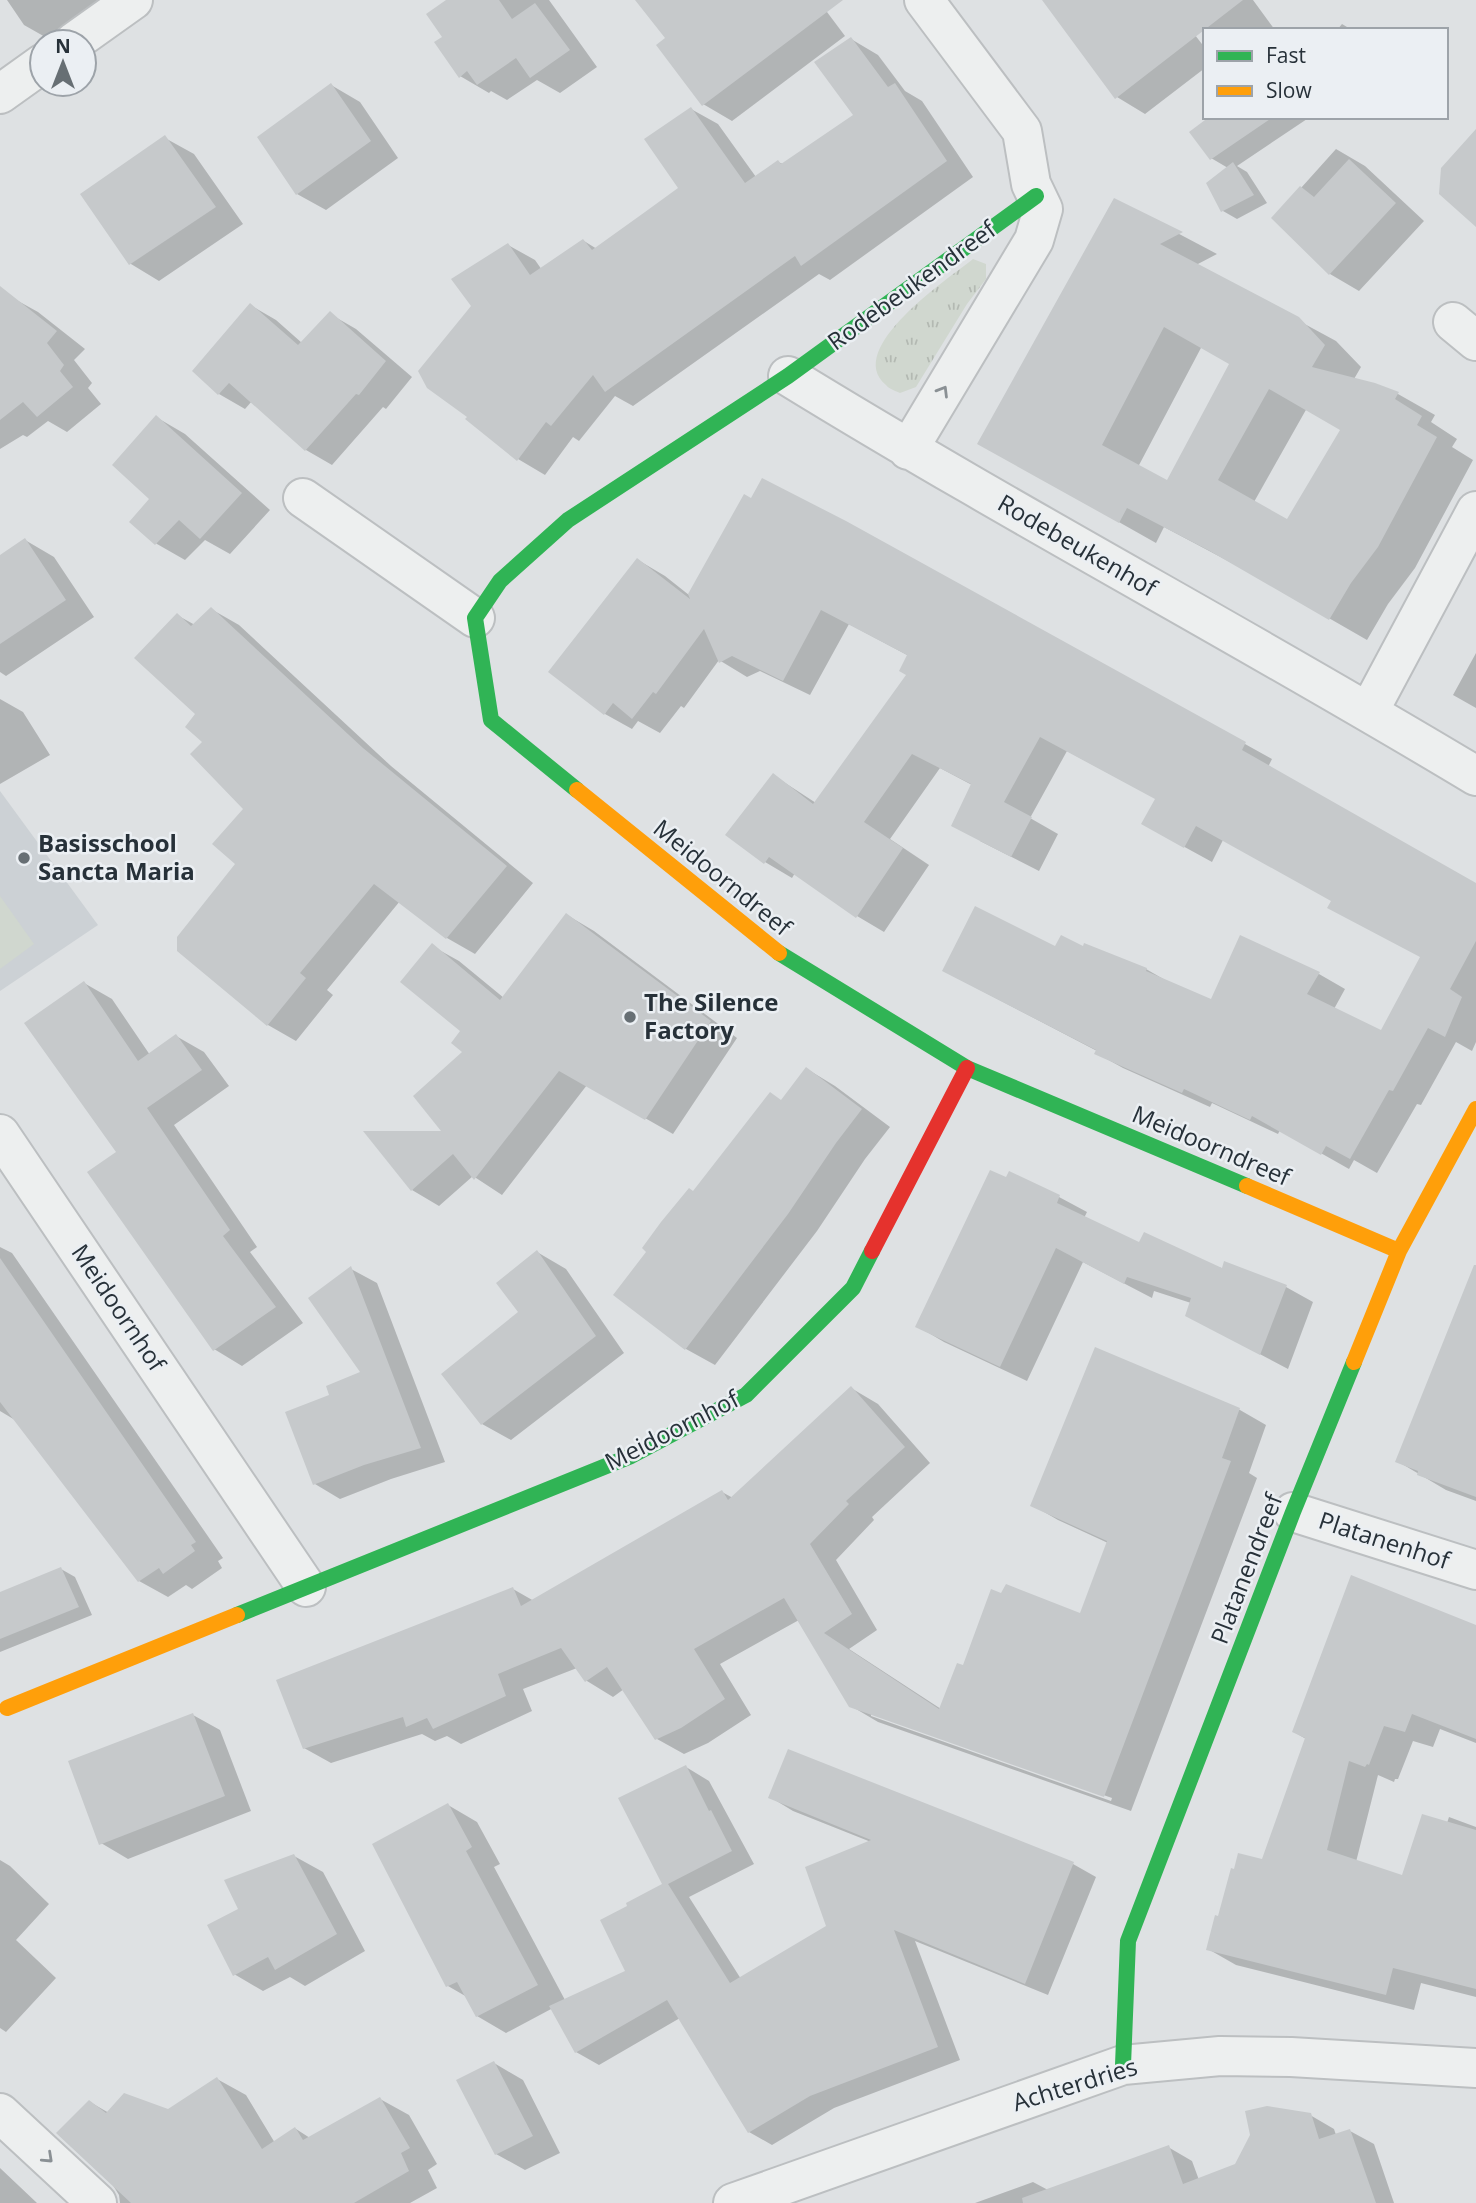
<svg xmlns="http://www.w3.org/2000/svg" width="1476" height="2203" font-family="'Open Sans',sans-serif">
  <style>
    .built { fill: #ccd1d5 }
    .grass { fill: url(#grass-tufts) }
    .pitch { fill: #d0d7cf }
    .shadow { fill: #0003; fill-rule: evenodd }
    .building { fill: #c6c9cb; fill-rule: evenodd }
    .lines { fill: none; stroke-linecap: round; stroke-linejoin: round }
    .street-casing { stroke: #bcbfc1; stroke-width: 42 }
    .street { stroke: #edefef; stroke-width: 38 }
    .fast { stroke: #30b455; stroke-width: 16 }
    .slow { stroke: #ff9f0a; stroke-width: 16 }
    .jam { stroke: #e5322d; stroke-width: 16 }
    .oneway { stroke: #8a9094 }
    .poi-dot { fill: #676f74; stroke: #ebeff3; stroke-width: 2.5 }
    .labels { text-anchor: middle; stroke-width: 5; stroke-linejoin: round; paint-order: stroke }
    .street-label { font-size: 24px; fill: #273139; stroke: #ebeff3 }
    .poi-label { font-size: 24px; font-weight: bold; fill: #273139; stroke: #ebeff3; text-anchor: start }
  </style>
  <defs>
    <pattern id="grass-tufts" width="24" height="20" patternUnits="userSpaceOnUse" patternTransform="scale(1.75)"><rect width="24" height="20" fill="#d0d7cf"/><path d="M3 7l-1-3M5 7V3M7 7l1-3M15 17l-1-3M17 17v-4M19 17l1-3" fill="none" stroke="#b3b9b2"/></pattern>
  </defs>
  <rect width="100%" height="100%" fill="#dee1e3"/>
  <!-- built -->
  <path class="built" d="M0,791L98,925L0,991Z"/>
  <!-- grass -->
  <path class="grass" d="M973,259L986,264V279L967,304L916,387L900,393C896,391 889,389 886,385C843,349 949,278 973,259Z"/>
  <!-- pitch -->
  <path class="pitch" d="M0,896L34,944L0,969Z"/>
  <!-- shadow -->
  <path class="shadow" d="M7,0H113L65,42H54L24,25Z
    M449,0H549L597,67L560,93L537,80L507,100L491,91L489,93L460,76L444,37Z
    M637,0H818L845,36L732,121L703,104L667,39Z
    M1045,0H1168L1205,48V68L1145,114L1117,97Z
    M1204,0H1253L1275,30H1210L1195,7Z
    M1342,24L1352,30H1337Z
    M851,39L878,55L905,91L922,101L973,177L830,280L819,274L633,406L615,396L579,441L573,437L545,475L518,459L467,419L473,306L508,245L535,260L542,270L584,241L597,249L680,188L691,109L718,124L756,177L778,162L783,164L855,116Z
    M331,85L360,102L398,158L326,210L297,194Z
    M1212,117H1310L1237,166L1247,172L1267,203L1237,219L1223,211L1228,168L1211,158Z
    M165,138L194,154L243,224L159,281L131,264L82,195Z
    M1336,149L1365,166L1424,221L1359,291L1330,274L1274,218Z
    M1115,200L1217,254L1196,265L1336,341L1361,367L1354,379L1398,394L1435,415L1431,422L1457,439L1452,447L1473,460L1415,568L1388,604L1367,640L1245,570L1164,527L1156,543L1016,464ZM1202,346L1232,364L1167,482L1138,467ZM1307,408L1342,429L1288,522L1254,502Z
    M9,296L38,312L85,349L74,360L92,383L88,388L101,404L67,432L48,421L27,437L23,435L0,449V304Z
    M250,305L276,320L302,343L330,314L356,329L412,377L386,409L383,407L332,465L306,450L252,401L245,409L219,394Z
    M156,417L185,434L270,510L230,554L205,540L185,560L157,544L132,522L151,499Z
    M752,500L845,523L1245,744L1272,759L1268,767L1476,885V1042L1472,1051L1456,1042L1421,1105L1417,1104L1377,1173L1354,1160L1349,1169L1280,1130L1278,1134L1212,1103L1210,1107L1123,1068L1096,1053L1097,1051L944,971L1055,948H1084L1146,969L1172,984L1211,1001L1319,974L1345,989L1334,1009L1382,1033L1422,957L1333,900L1223,840L1212,862L1170,839L1157,799L1067,751L1030,818L1058,834L1039,871L980,841L972,785L940,768L890,839L929,865L884,932L857,916L795,873L792,878L765,862L773,775L816,803L908,674L909,656L849,624L810,695L760,671L747,677L719,660L684,708L681,706L660,733L638,721L632,729L605,714L638,560L665,576L689,595Z
    M25,540L54,557L94,617L6,676L0,672V557Z
    M211,609L239,625L391,766L533,883L475,954L447,938L400,901L327,990L333,995L296,1041L268,1025L178,951L238,864L245,809L204,741L177,615L195,625Z
    M1476,653V708L1453,695Z
    M0,699L23,712L50,755L0,784Z
    M567,915L594,931L737,1038L673,1134L587,1085L502,1195L473,1176L439,1206L412,1190L444,1133L464,1052L463,1030L432,946L459,961L504,998Z
    M84,983L112,999L150,1055L176,1036L204,1052L229,1086L174,1125L257,1247L250,1252L303,1323L242,1366L214,1349L118,1152Z
    M807,1069L835,1086L890,1127L865,1159L817,1231L715,1365L686,1349L649,1251L694,1193L782,1101Z
    M1059,1197L1087,1212L1084,1218L1140,1244L1286,1287L1313,1302L1288,1369L1214,1330L1191,1303L1154,1291L1152,1298L1083,1262L1027,1381L944,1342L917,1326Z
    M0,1247L12,1253L223,1558L218,1561L222,1568L192,1589L186,1585L168,1597L139,1581L15,1420L0,1411Z
    M537,1252L566,1269L624,1353L511,1440L482,1424L521,1312Z
    M351,1269L377,1283L445,1462L391,1479L340,1499L315,1484L331,1396L362,1372Z
    M1476,1311V1501L1446,1490L1397,1461Z
    M1096,1349L1240,1410L1266,1425L1249,1473L1257,1478L1131,1811L878,1722L851,1706L799,1620L720,1664L751,1715L708,1743L684,1754L657,1739L624,1689L613,1697L587,1681L577,1668L523,1689L532,1711L461,1744L447,1736L435,1741L422,1734L331,1763L304,1748L513,1589L534,1601L722,1492L733,1498L851,1388L878,1404L930,1463L872,1517L874,1520L836,1560L877,1630L849,1649L941,1709L964,1667L1081,1615L1108,1543L1058,1520L1032,1505ZM871,1713L1112,1798L1111,1801L871,1716Z
    M61,1569L75,1577L92,1615L0,1652V1593Z
    M1476,1626V1743L1440,1729L1433,1747L1413,1741L1398,1779H1395L1394,1782L1378,1775L1356,1862L1403,1878L1447,1823L1449,1817L1476,1827V1997L1421,1983L1414,2010L1236,1965L1208,1949L1220,1918L1263,1862L1306,1739L1294,1732Z
    M193,1715L220,1730L251,1811L128,1859L101,1843Z
    M686,1767L709,1781L754,1864L689,1897L741,1979L828,1927L871,1842L793,1811L770,1797L1073,1864L1096,1877L1048,1995L915,1941L960,2060L834,2108L772,2145L749,2132L680,2018L599,2065L576,2052L553,2008L506,2033L477,2016L467,1997L448,1986V1805L477,1822L500,1864L494,1867L565,2000L628,1972L664,1885Z
    M294,1856L323,1872L365,1951L305,1986L290,1977L263,1991L234,1974L240,1910Z
    M0,1860L10,1866L49,1904L16,1940L56,1978L6,2032L0,2028Z
    M494,2063L523,2080L560,2153L525,2170L496,2154Z
    M217,2079L246,2095L275,2143L296,2129L310,2138L380,2099L409,2115L437,2164L428,2170L437,2188L410,2203H120L119,2195L111,2182L90,2102L109,2113L168,2111Z
    M1310,2115L1334,2129L1336,2135L1350,2131L1374,2144L1394,2203H975L1033,2182L1048,2190L1168,2147L1192,2161L1199,2180L1237,2166Z
    M0,2168L37,2203H0Z"/>
  <!-- building -->
  <path class="building" d="M446,0H499L512,19L535,3L570,50L530,78L516,58L477,85L467,71L459,78L434,42L442,37L426,14Z
    M635,0H843L702,106L656,45L665,38Z
    M1042,0H1243L1115,99Z
    M851,37L888,87L895,83L947,161L801,266L795,256L605,392L593,375L551,426L546,422L517,461L465,419L467,417L427,388L418,371L471,306L451,279L508,243L530,275L583,239L592,250L645,212L678,188L644,139L691,107L745,183L778,160L781,164L853,115L814,62Z
    M331,83L371,141L296,195L257,137Z
    M1209,117H1273L1210,160L1189,132Z
    M1476,129V227L1439,194L1441,168Z
    M165,135L216,207L129,265L80,194Z
    M1349,159L1396,203L1329,275L1271,218L1300,186L1314,197Z
    M1233,162L1254,195L1221,212L1206,183Z
    M1114,198L1183,232L1160,244L1299,317L1325,345L1312,367L1375,383L1399,392L1395,399L1422,416L1417,425L1437,437L1378,547L1351,583L1329,620L1208,550L1127,508L1119,523L977,444ZM1164,327L1229,364L1167,480L1102,445ZM1269,389L1340,430L1287,519L1218,480Z
    M0,286L57,331L47,343L64,365L60,371L73,387L37,417L23,402L0,420Z
    M250,303L298,345L330,311L386,361L359,395L356,394L305,451L229,383L218,395L192,371Z
    M156,415L242,493L200,539L179,520L155,545L129,522L149,499L112,465Z
    M762,478L846,521L1246,742L1242,750L1476,883V941L1450,989L1462,997L1445,1037L1428,1028L1393,1091L1389,1090L1350,1159L1326,1146L1321,1155L1252,1116L1250,1120L1184,1089L1182,1093L1094,1054L1096,1050L942,971L975,906L1055,946L1061,935L1083,946L1084,943L1147,968L1146,971L1211,999L1240,935L1320,972L1307,994L1381,1030L1420,957L1327,908L1331,901L1196,826L1184,848L1141,824L1155,799L1040,737L1004,802L1032,817L1011,857L951,826L971,784L912,754L864,822L903,848L856,918L769,857L764,864L725,835L773,773L813,804L906,675L899,671L907,655L821,610L783,681L732,656L719,663L704,629L656,694L653,692L632,719L613,703L604,715L548,672L637,558L690,599L688,594L744,494L751,498Z
    M25,538L66,600L0,644V555Z
    M211,607L363,748L507,866L446,939L374,884L300,973L306,978L267,1026L177,951V937L235,864L212,844L243,809L190,754L202,742L185,727L195,714L134,658L177,613L191,626Z
    M566,913L711,1021L645,1120L559,1071L474,1180L453,1154L411,1191L363,1131H441L413,1096L462,1052L451,1043L460,1031L400,982L432,943L500,1000Z
    M84,981L138,1061L176,1034L202,1070L147,1108L230,1230L223,1236L276,1307L213,1351L87,1172L116,1152L24,1023Z
    M806,1067L862,1109L836,1143L788,1214L685,1350L613,1295L646,1252L642,1248L661,1222L689,1188L693,1191L770,1092L781,1100Z
    M990,1170L1006,1177L1009,1171L1060,1195L1057,1203L1139,1242L1144,1232L1222,1268L1224,1261L1287,1285L1260,1355L1185,1316L1191,1298L1127,1277L1124,1284L1056,1248L1000,1367L915,1327Z
    M537,1250L596,1336L481,1425L441,1374L518,1312L496,1283Z
    M0,1258L196,1542L191,1545L195,1551L163,1574L159,1568L138,1582L0,1402Z
    M1474,1265H1476V1497L1417,1475L1418,1471L1395,1462Z
    M351,1266L421,1448L364,1465L313,1485L285,1412L329,1395L326,1386L360,1372L308,1298Z
    M1095,1347L1240,1408L1222,1458L1231,1461L1104,1797L849,1707L784,1598L694,1649L725,1699L681,1728L655,1740L607,1667L585,1682L561,1648L498,1674L506,1696L433,1729L427,1718L406,1727L403,1717L303,1749L276,1680L513,1587L521,1606L722,1490L728,1500L851,1386L905,1447L846,1501L849,1504L810,1544L852,1614L824,1633L939,1709L957,1663L963,1665L991,1589L1001,1593L1006,1584L1080,1613L1107,1541L1030,1506Z
    M61,1567L79,1607L0,1639V1592Z
    M1351,1575L1476,1625V1739L1412,1714L1405,1732L1384,1726L1369,1765L1367,1764L1365,1767L1349,1761L1327,1850L1402,1875L1422,1814L1476,1830V1989L1393,1968L1386,1995L1206,1950L1215,1915L1218,1916L1231,1868L1234,1869L1238,1853L1262,1859L1305,1738L1292,1732Z
    M193,1713L225,1796L99,1845L68,1761Z
    M788,1749L1074,1862L1025,1984L894,1930L938,2047L810,2096L748,2133L667,2000L575,2053L549,2006L625,1971L600,1920L627,1906L626,1903L662,1884L618,1798L686,1765L709,1811L711,1810L732,1851L668,1884L730,1983L826,1926L805,1867L871,1840L768,1798Z
    M448,1803L472,1847L466,1851L538,1985L476,2017L457,1982L446,1987L372,1844Z
    M294,1854L337,1934L275,1970L268,1957L233,1976L207,1925L238,1909L224,1880Z
    M494,2061L533,2136L495,2155L456,2080Z
    M217,2077L262,2149L295,2127L303,2140L380,2097L410,2148L401,2153L409,2171L354,2203H131L56,2133L89,2100L106,2113L124,2093L168,2109Z
    M1267,2106L1311,2113L1319,2139L1350,2129L1376,2203H1023L1022,2198L1169,2145L1183,2184L1235,2164L1250,2135L1245,2111Z"/>
  <g class="lines">
    <defs>
      <path id="street" d="M74,42L133,0
        M0,94L42,64
        M1453,322L1476,341
        M788,376C1014,515 1249,639 1476,776
        M908,450L1034,240L1043,209L1031,184L1022,131L924,0
        M303,498L475,618
        M1369,711L1476,511
        M0,1134L306,1587
        M1293,1512L1476,1570
        M0,2113L97,2203
        M733,2203L1123,2065L1220,2056L1291,2057L1476,2068"/>
    </defs>
    <!-- street casing -->
    <use href="#street" class="street-casing"/>
    <!-- street -->
    <use href="#street" class="street"/>
    <!-- fast -->
    <path class="fast" d="M577,790L491,720L475,618L500,581L568,520L788,376L1036,196
      M779,953L967,1068L1247,1186
      M237,1615L631,1456L746,1395L853,1288L872,1251
      M1123,2065L1128,1941L1293,1512L1354,1362"/>
    <!-- slow -->
    <path class="slow" d="M577,790L779,953
      M1247,1186L1399,1251
      M1354,1362L1399,1251L1476,1109
      M7,1708L237,1615"/>
    <!-- jam -->
    <path class="jam" d="M872,1251L967,1068"/>
  </g>
  <!-- one-way arrows -->
  <defs><path id="oneway-chevron" d="M-2-3.5L2.5 0L-2 3.5" fill="none" stroke-width="1.6" stroke-linecap="round" stroke-linejoin="round" transform="scale(1.75)"/></defs>
  <g class="oneway">
    <use href="#oneway-chevron" transform="translate(943 391) rotate(-59)"/>
    <use href="#oneway-chevron" transform="translate(48 2158) rotate(43)"/>
  </g>
  <!-- markers -->
  <g class="poi-dot">
    <circle cx="24" cy="858" r="7"/>
    <circle cx="630" cy="1017" r="7"/>
  </g>
  <g class="labels">
    <!-- street labels -->
    <g class="street-label">
      <text transform="translate(912 286) rotate(-36)" y="8">Rodebeukendreef</text>
      <text transform="translate(1077 546) rotate(30)" y="8">Rodebeukenhof</text>
      <text transform="translate(722 878) rotate(39)" y="8">Meidoorndreef</text>
      <text transform="translate(1211 1146) rotate(23)" y="8">Meidoorndreef</text>
      <text transform="translate(118 1308) rotate(56)" y="8">Meidoornhof</text>
      <text transform="translate(672 1431) rotate(-27)" y="8">Meidoornhof</text>
      <text transform="translate(1384 1541) rotate(18)" y="8">Platanenhof</text>
      <text transform="translate(1247 1569) rotate(-69)" y="8">Platanendreef</text>
      <text transform="translate(1075 2085) rotate(-17)" y="8">Achterdries</text>
    </g>
    <!-- poi labels -->
    <g class="poi-label">
      <text x="38" y="852">Basisschool<tspan x="38" dy="28">Sancta Maria</tspan></text>
      <text x="644" y="1011">The Silence<tspan x="644" dy="28">Factory</tspan></text>
    </g>
  </g>
  <!-- legend -->
  <rect x="1203" y="28" width="245" height="91" fill="#ebeff3" stroke="#9da3a9" stroke-width="2"/>
  <rect x="1217" y="51" width="35" height="10" fill="#30b455" stroke="#9da3a9" stroke-width="2"/>
  <text x="1266" y="63" font-size="21" fill="#273139">Fast</text>
  <rect x="1217" y="86" width="35" height="10" fill="#ff9f0a" stroke="#9da3a9" stroke-width="2"/>
  <text x="1266" y="98" font-size="21" fill="#273139">Slow</text>
  <!-- north arrow -->
  <g transform="translate(63 63)"><circle r="33" fill="#ebeff3" stroke="#9da3a9" stroke-width="2"/>
  <path d="M0-5L12 26L0 18L-12 26Z" fill="#676f74"/>
  <text y="-10" font-size="19" font-weight="bold" text-anchor="middle" fill="#273139">N</text>
  </g>
</svg>
